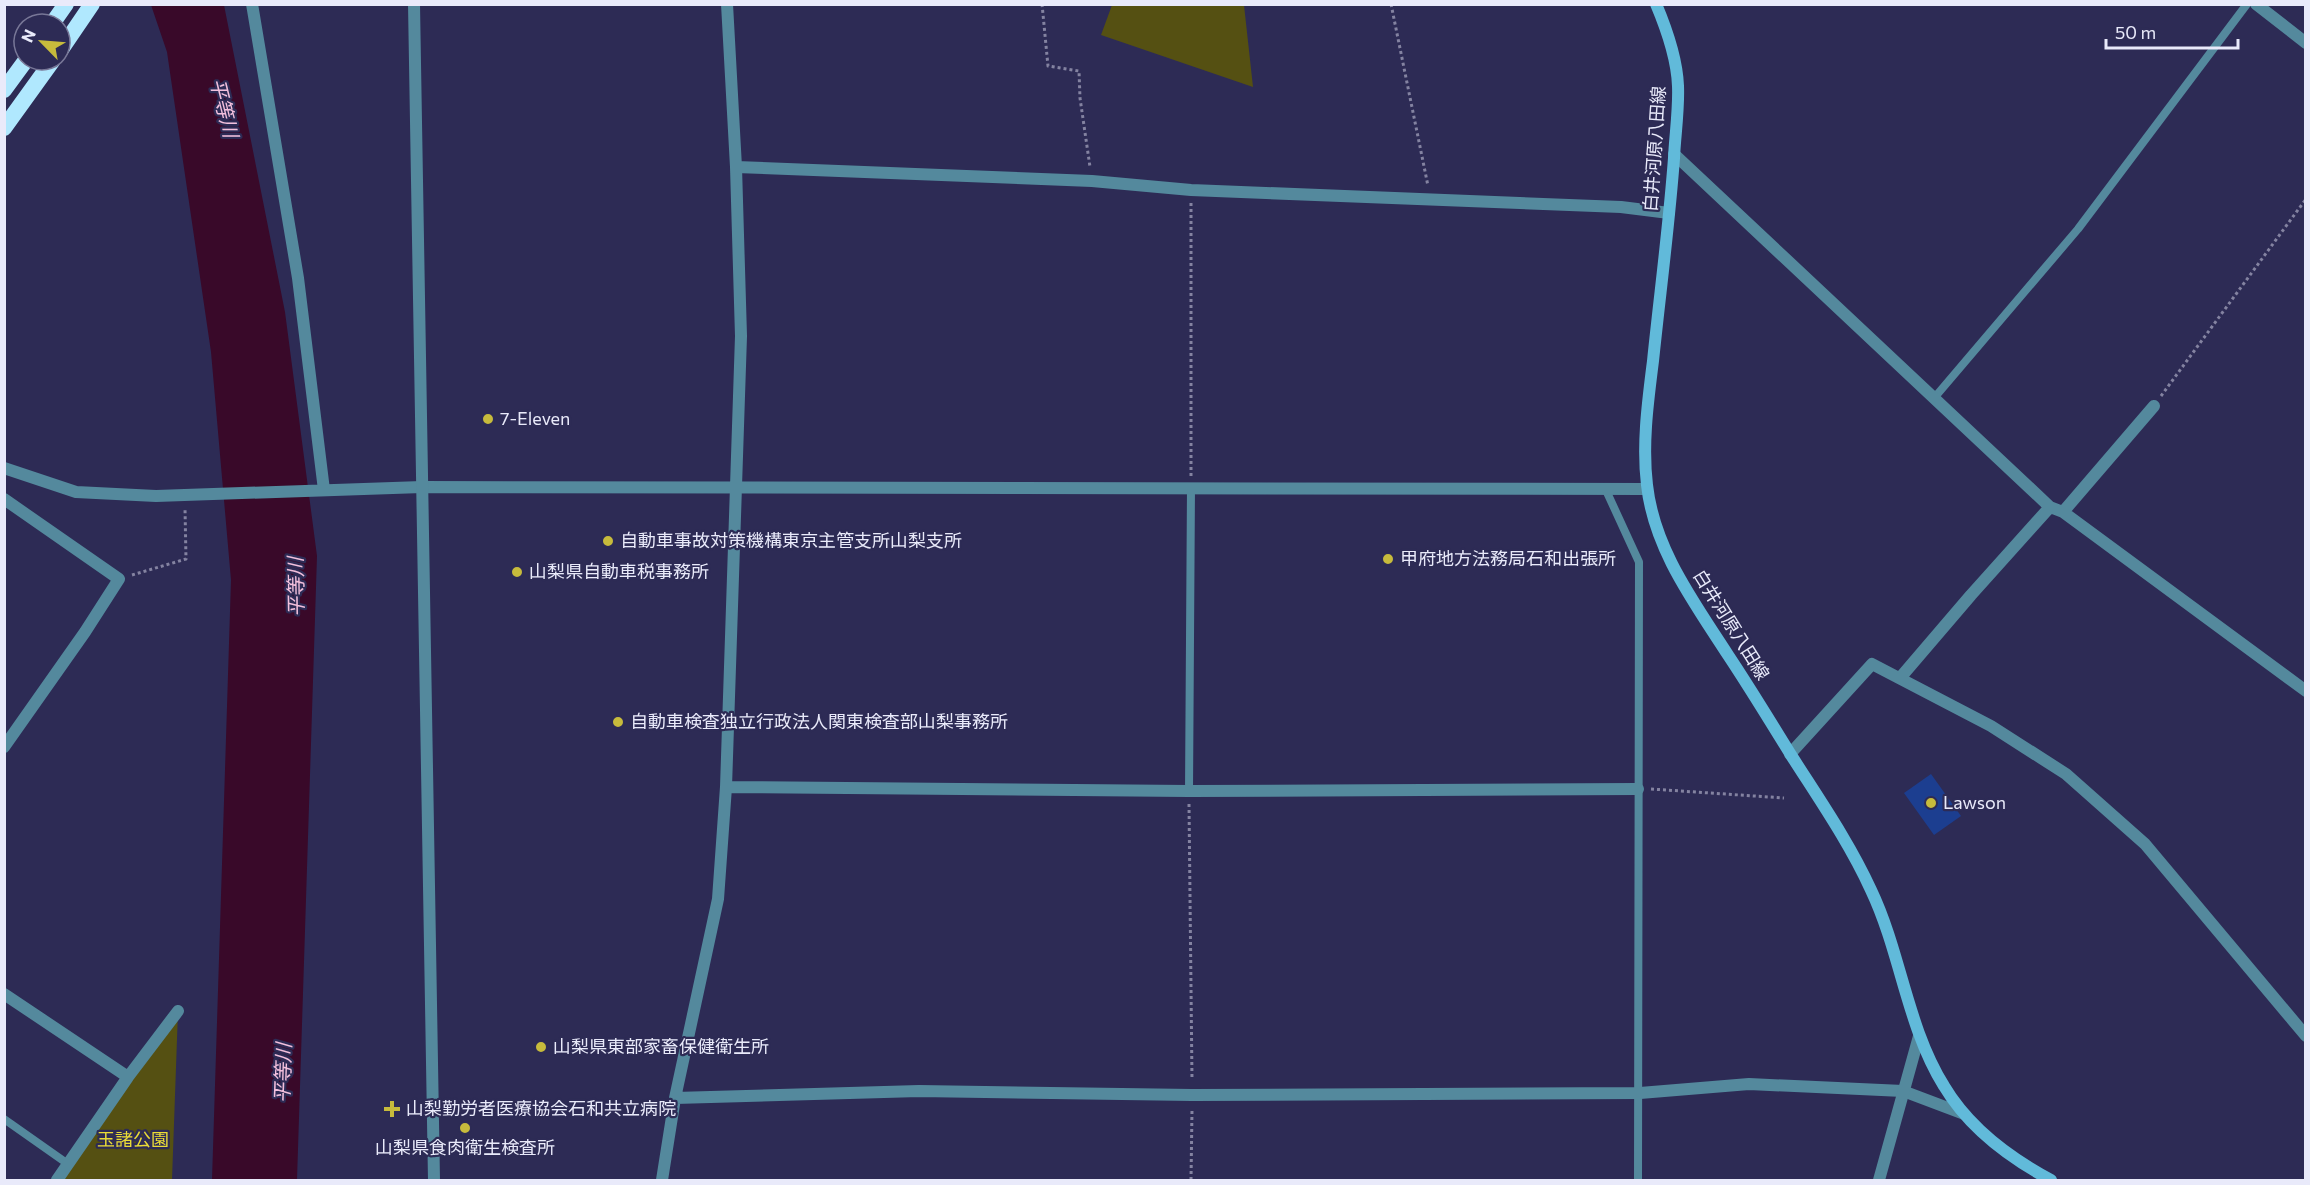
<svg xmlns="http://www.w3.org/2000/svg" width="2310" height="1185" font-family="Commissioner,'Noto Sans JP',sans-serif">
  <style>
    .green { fill: #555012 }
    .water { fill: #390929 }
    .building { fill: #1c3e90 }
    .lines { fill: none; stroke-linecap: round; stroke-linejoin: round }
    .path { stroke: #8483a1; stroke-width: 3; stroke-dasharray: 3 3; stroke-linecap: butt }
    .service { stroke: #54899d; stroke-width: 8 }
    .minor { stroke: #54899d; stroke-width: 12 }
    .tertiary { stroke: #54899d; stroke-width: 12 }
    .secondary { stroke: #61bada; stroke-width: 12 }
    .trunk { stroke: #b0e8fe; stroke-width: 16 }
    .poi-dot { fill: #c7bb3c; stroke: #2d2b55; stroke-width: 2 }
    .labels { text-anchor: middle; stroke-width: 4.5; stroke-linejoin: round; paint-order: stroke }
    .street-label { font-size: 18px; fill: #e9eafa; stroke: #2d2b55 }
    .poi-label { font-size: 18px; fill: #e9eafa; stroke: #2d2b55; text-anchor: start }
    .park-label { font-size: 18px; fill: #eadc36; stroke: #2d2b55 }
    .water-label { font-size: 20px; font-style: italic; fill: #f3c0dd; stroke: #2d2b55 }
  </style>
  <rect width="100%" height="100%" fill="#2d2b55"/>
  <!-- green -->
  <path class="green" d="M1112,5H1244L1253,87L1101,35Z
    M178,1011L172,1180H57Z"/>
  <!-- water -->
  <path class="water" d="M151,5H224L285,312L317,556L297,1180H212L231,580L211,352L167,52Z"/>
  <!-- building -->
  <path class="building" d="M1931,774L1961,816L1934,835L1904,793Z"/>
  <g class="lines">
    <!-- path -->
    <path class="path" d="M1042,4L1048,66L1079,71L1080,98L1090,167
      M1391,4L1428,186
      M2161,396L2306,199
      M1191,476V203
      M132,575L186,559L185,508
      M1651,789L1784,798
      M1189,804L1192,1080
      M1191,1180L1192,1110"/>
    <!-- service -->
    <path class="service" d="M1935,397L2078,229L2247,4
      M1605,488L1639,562L1638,1180
      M1189,791L1191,487
      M4,1119L68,1164"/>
    <!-- minor -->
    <path class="minor" d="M252,4L298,278L324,490
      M2256,4L2306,43
      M1674,154L2050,507L2063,512L2306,691
      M736,167L1092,181L1191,190L1621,207L1669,213
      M4,468L76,492L156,496L422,487L1647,489
      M4,499L119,579L85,632L4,747
      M2063,512L2154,406
      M1900,678L1971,595L2050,507
      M1790,754L1872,664L1991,726L2066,774L2145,844L2306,1036
      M726,787L1189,791L1638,789
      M4,994L128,1077
      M675,1098L919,1091L1192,1095L1640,1093L1749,1084L1903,1091L1964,1114
      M57,1180L128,1077L178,1011
      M662,1180L675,1098L718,899L726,787L741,336L736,167L727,4"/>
    <!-- tertiary -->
    <path class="tertiary" d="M414,4L434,1180
      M1879,1180L1919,1036"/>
    <!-- secondary -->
    <path class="secondary" d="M1656,4C1667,30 1677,58 1678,86C1679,110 1675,135 1674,158C1669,226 1660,293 1653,361C1648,401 1642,444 1647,485C1654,549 1694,602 1728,655C1750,688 1770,721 1791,755C1819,799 1849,842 1871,890C1901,953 1907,1027 1944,1086C1969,1128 2008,1157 2051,1180"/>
    <!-- trunk -->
    <path class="trunk" d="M52,24L66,4
      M60,51L92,4
      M4,90L26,60
      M4,128L53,60"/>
  </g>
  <!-- markers -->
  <g class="poi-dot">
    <circle cx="488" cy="419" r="6"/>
    <circle cx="608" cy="541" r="6"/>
    <circle cx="1388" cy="559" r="6"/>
    <circle cx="517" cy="572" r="6"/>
    <circle cx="618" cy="722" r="6"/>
    <circle cx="1931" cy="803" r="6"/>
    <circle cx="541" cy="1047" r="6"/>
    <path d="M389 1100h6v6h6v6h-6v6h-6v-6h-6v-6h6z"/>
    <circle cx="465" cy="1128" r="6"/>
  </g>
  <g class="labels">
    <!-- street labels -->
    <g class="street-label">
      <text transform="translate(1655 149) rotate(-86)" y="6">白井河原八田線</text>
      <text transform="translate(1731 625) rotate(58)" y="6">白井河原八田線</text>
    </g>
    <!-- poi labels -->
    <g class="poi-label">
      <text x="500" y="425">7-Eleven</text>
      <text x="620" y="547">自動車事故対策機構東京主管支所山梨支所</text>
      <text x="1400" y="565">甲府地方法務局石和出張所</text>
      <text x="529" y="578">山梨県自動車税事務所</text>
      <text x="630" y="728">自動車検査独立行政法人関東検査部山梨事務所</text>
      <text x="1943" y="809">Lawson</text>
      <text x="553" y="1053">山梨県東部家畜保健衛生所</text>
      <text x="406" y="1115">山梨勤労者医療協会石和共立病院</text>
      <text x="465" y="1154" text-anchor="middle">山梨県食肉衛生検査所</text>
    </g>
    <!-- park labels -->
    <g class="park-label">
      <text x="133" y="1146">玉諸公園</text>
    </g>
    <!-- water labels -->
    <g class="water-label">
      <text transform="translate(224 108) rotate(76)" y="7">平等川</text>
      <text transform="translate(296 587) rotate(-91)" y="7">平等川</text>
      <text transform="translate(283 1073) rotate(-88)" y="7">平等川</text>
    </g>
  </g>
  <!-- border -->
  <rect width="2310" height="1185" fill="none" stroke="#e9eafa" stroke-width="12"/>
  <!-- north arrow -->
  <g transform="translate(42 42) rotate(295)"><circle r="28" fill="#2d2b55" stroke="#787797" stroke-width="1.5"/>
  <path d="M0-4.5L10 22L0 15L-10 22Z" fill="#c7bb3c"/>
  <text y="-9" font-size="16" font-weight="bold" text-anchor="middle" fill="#e9eafa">N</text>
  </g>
  <!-- scale -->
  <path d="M2106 39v9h132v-9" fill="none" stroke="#e9eafa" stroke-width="3"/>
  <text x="2115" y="39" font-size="18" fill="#e9eafa" stroke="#2d2b55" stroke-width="4.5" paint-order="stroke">50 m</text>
</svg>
